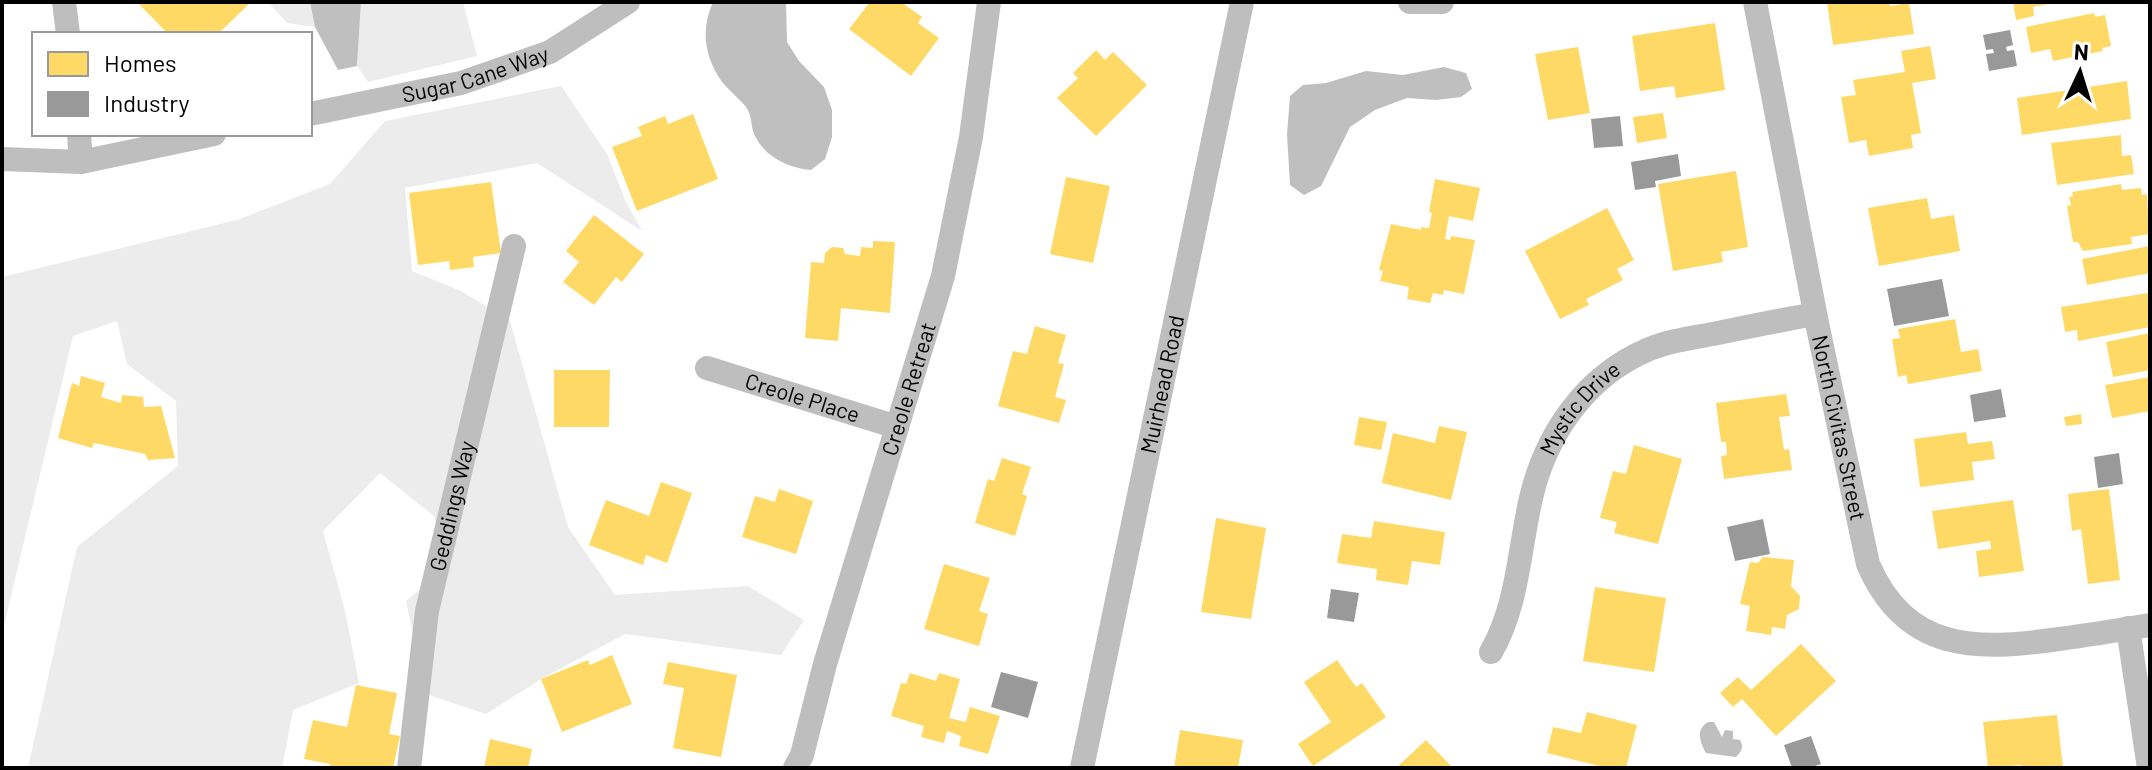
<svg xmlns="http://www.w3.org/2000/svg" width="2152" height="770" font-family="Barlow,sans-serif">
  <style>
    .green { fill: #ececec }
    .water { fill: #bfbfbf }
    .homes { fill: #ffd966 }
    .industry { fill: #999 }
    .lines { fill: none; stroke-linecap: round; stroke-linejoin: round }
    .minor { stroke: #bebebe; stroke-width: 24 }
    .labels { text-anchor: middle; stroke-width: 8; stroke-linejoin: round; paint-order: stroke }
    .street-label { font-size: 22px; fill: #000; stroke: #fff }
  </style>
  <rect width="100%" height="100%" fill="#fff"/>
  <!-- green -->
  <path class="green" d="M268,2H310L315,27L287,23Z
    M361,2H463L477,56L368,82L357,66Z
    M561,86L607,154L626,202L642,231L537,163L405,188L412,271L461,291L510,321L568,527L615,595L748,586L804,620L781,655L625,634L541,679L486,714L426,694L406,601L449,565L434,516L380,473L323,531L345,611L359,683L293,710L282,768H28L77,547L178,466L176,401L127,364L117,321L73,336L2,634V277L237,220L330,184L385,121Z"/>
  <!-- water -->
  <path class="water" d="M310,2H361L357,66L338,70L315,27Z
    M713,2H786L787,42L799,61L824,87L832,110V137L825,159L811,170C789,168 766,158 755,136C750,126 753,117 746,107C738,97 727,89 720,79C704,54 701,29 713,2Z
    M1444,67L1466,73L1472,89L1461,97L1436,100L1407,98L1375,110L1350,127L1321,186L1304,195L1290,185L1287,134L1290,96L1303,85L1326,83L1366,71L1403,75Z
    M1708,722H1714L1722,737L1725,730L1733,731V739L1740,740C1744,747 1742,751 1736,757L1706,753C1700,742 1695,730 1708,722Z"/>
  <!-- homes -->
  <path class="homes" d="M137,2H251L218,34H168Z
    M870,2H901L922,17L918,23L939,38L911,76L849,29Z
    M1827,2H1890V6L1909,3L1914,34L1833,45Z
    M2013,2H2053V3L2033,7L2034,16L2016,20Z
    M2094,13L2095,17L2105,15L2111,46L2102,48L2103,51L2053,61L2050,49L2031,53L2026,27Z
    M1715,23L1725,90L1676,98L1674,86L1640,91L1632,36Z
    M1930,46L1936,79L1912,83L1921,133L1911,135L1913,148L1869,156L1866,140L1849,143L1841,97L1856,95L1853,80L1905,72L1901,51Z
    M1578,47L1590,113L1548,120L1535,54Z
    M1096,50L1105,60L1113,52L1147,85L1096,136L1057,98L1078,78L1073,73Z
    M2127,81L2131,119L2022,135L2017,98Z
    M1663,113L1667,138L1637,143L1633,117Z
    M693,114L718,179L637,211L612,147L642,136L638,127L665,116L668,124Z
    M2121,135L2122,156L2131,155L2134,174L2057,185L2051,143Z
    M1736,171L1748,247L1721,252L1723,262L1673,271L1658,184Z
    M1066,177L1110,186L1093,263L1050,254Z
    M1435,179L1480,188L1473,221L1449,216L1445,239L1450,240L1451,236L1475,240L1464,294L1444,290L1443,295L1433,293L1430,303L1407,299L1409,287L1380,281L1383,271L1379,270L1391,224L1421,230V227L1429,228L1432,213L1429,212Z
    M491,182L501,253L473,257L474,267L450,270L449,261L418,265L409,193Z
    M2121,184L2122,190L2141,188L2142,195L2147,194L2149,234L2131,237L2132,244L2083,251L2078,242H2073L2067,206L2071,205L2069,197L2073,196L2072,192Z
    M1927,198L1931,219L1954,215L1960,251L1879,266L1868,208Z
    M1607,208L1634,260L1617,269L1623,280L1586,299L1589,305L1560,319L1525,251Z
    M594,215L644,254L622,282L616,277L594,305L563,282L579,262L566,251Z
    M873,241L895,242L890,313L841,308L838,341L805,338L811,262L824,263L825,253L832,247L843,248L845,254L860,256L861,247L873,248Z
    M2150,246V273L2087,285L2082,259Z
    M2148,293L2150,327L2078,341L2077,330L2065,332L2061,307Z
    M1955,319L1961,352L1978,349L1982,371L1908,384L1906,375L1898,377L1892,339L1900,338L1898,329Z
    M1035,326L1066,335L1058,363L1064,364L1055,397L1066,400L1059,423L998,406L1013,351L1027,354Z
    M2150,333V370L2113,377L2106,342Z
    M554,370H610L609,427H554Z
    M81,376L105,383L101,397L121,403L122,395L143,397L144,407L161,406L175,458L148,460L145,454L94,443L92,448L58,438L72,383L79,386Z
    M2150,377V411L2112,418L2105,385Z
    M1786,394L1790,416L1779,417L1784,450L1789,449L1792,470L1724,479L1721,456L1727,455L1726,442H1721L1716,403Z
    M2081,414L2082,424L2066,426L2064,417Z
    M1359,417L1387,422L1381,450L1354,445Z
    M1439,426L1467,432L1451,500L1382,483L1393,433L1435,443Z
    M1966,432L1968,444L1992,441L1995,459L1972,462L1974,480L1920,487L1914,439Z
    M1634,445L1682,459L1658,544L1614,533L1617,522L1600,518L1613,471L1626,474Z
    M1002,458L1031,467L1022,494L1027,496L1015,536L975,523L988,479L994,481Z
    M661,482L692,493L667,563L646,555L643,565L589,545L606,500L649,516Z
    M779,489L813,501L796,554L742,537L755,496L775,502Z
    M2109,489L2120,580L2088,584L2081,529L2072,531L2068,494Z
    M2013,500L2024,571L1979,577L1976,551L1991,549L1990,541L1938,549L1932,511Z
    M1216,518L1266,528L1251,619L1201,612Z
    M1374,521L1445,532L1440,565L1412,561L1408,585L1376,580L1377,569L1337,563L1342,534L1371,538Z
    M1763,557L1794,560L1791,586L1800,596L1799,609L1787,615L1785,629L1772,627L1771,635L1746,631L1750,606L1740,604L1750,562L1758,563Z
    M944,564L990,578L979,611L988,614L979,646L924,629Z
    M1595,587L1666,598L1654,672L1583,661Z
    M1801,644L1836,681L1776,736L1742,699L1733,707L1720,693L1738,677L1751,690Z
    M612,655L632,704L562,732L541,679L588,660L590,665Z
    M1337,660L1356,687L1362,683L1386,717L1313,766L1298,744L1331,722L1304,682Z
    M668,662L737,675L721,757L673,748L684,688L663,684Z
    M910,673L936,681L939,673L960,679L949,718L966,722L970,707L1000,716L988,754L959,746L961,736L947,731L944,743L921,737L924,726L891,716L901,683L906,684Z
    M356,685L397,693L389,734L400,736L393,768H329L330,764L304,759L313,720L347,727Z
    M1587,712L1637,725L1626,768H1607L1547,753L1553,727L1581,733Z
    M2057,715L2063,768H2021V765L1988,768L1983,722Z
    M1180,730L1243,740L1238,768H1174Z
    M490,739L532,749L528,768H484Z
    M1426,740L1453,768H1396Z"/>
  <!-- industry -->
  <path class="industry" d="M2010,30L2013,45L2006,47L2007,51L2014,50L2017,66L1989,71L1986,54L1994,53L1993,49L1986,50L1983,35Z
    M1620,116L1623,146L1594,148L1591,119Z
    M1678,154L1681,176L1655,181L1656,187L1635,190L1631,162Z
    M1942,279L1949,316L1894,326L1887,289Z
    M2001,389L2006,417L1974,422L1970,395Z
    M2119,453L2123,484L2098,488L2094,457Z
    M1763,519L1770,554L1735,561L1727,527Z
    M1331,589L1359,593L1354,622L1327,618Z
    M1001,672L1038,682L1028,718L991,707Z
    M1811,736L1821,764L1809,768H1792L1784,745Z"/>
  <g class="lines">
    <!-- minor -->
    <g class="minor">
      <path d="M64,2L68,34"/>
      <path d="M1410,2H1442"/>
      <path id="s1" d="M1755,2L1817,323L1868,564C1906,652 1976,651 2059,639C2089,635 2120,630 2150,625"/>
      <path id="s2" d="M310,114L461,83L550,52L628,2"/>
      <path d="M79,134L81,162"/>
      <path d="M2,159L81,162L214,134"/>
      <path id="s3" d="M707,368L897,427"/>
      <path d="M2128,628L2149,768"/>
      <path id="s4" d="M1491,652C1518,605 1519,550 1531,498C1546,434 1585,377 1647,350C1668,341 1691,338 1713,334C1747,327 1781,320 1815,314"/>
      <path id="s5" d="M409,768L427,611L514,246"/>
      <path id="s6" d="M795,768L802,755L825,664L943,276L971,137L989,2"/>
      <path id="s7" d="M1082,768L1242,2"/>
    </g>
  </g>
  <g class="labels">
    <!-- street labels -->
    <g class="street-label">
      <text dy="8" stroke="none"><textPath href="#s2" startOffset="170">Sugar Cane Way</textPath></text>
      <text dy="8" stroke="none"><textPath href="#s7" startOffset="392">Muirhead Road</textPath></text>
      <text dy="8" stroke="none"><textPath href="#s6" startOffset="396">Creole Retreat</textPath></text>
      <text dy="8" stroke="none"><textPath href="#s3" startOffset="100">Creole Place</textPath></text>
      <text dy="8" stroke="none"><textPath href="#s4" startOffset="264">Mystic Drive</textPath></text>
      <text dy="8" stroke="none"><textPath href="#s1" startOffset="434">North Civitas Street</textPath></text>
      <text dy="8" stroke="none"><textPath href="#s5" startOffset="266">Geddings Way</textPath></text>
    </g>
  </g>
  <!-- border -->
  <rect width="2152" height="770" fill="none" stroke="#000000" stroke-width="8"/>
  <!-- legend -->
  <rect x="32" y="32" width="280" height="104" fill="#ffffff" stroke="#999999" stroke-width="2"/>
  <rect x="48" y="52" width="40" height="24" fill="#ffd966" stroke="#999999" stroke-width="2"/>
  <text x="104" y="72" font-size="24" fill="#000000">Homes</text>
  <rect x="48" y="92" width="40" height="24" fill="#999999" stroke="#999999" stroke-width="2"/>
  <text x="104" y="112" font-size="24" fill="#000000">Industry</text>
  <!-- north arrow -->
  <g transform="translate(2080 72) rotate(4)" stroke="#ffffff" stroke-width="6" paint-order="stroke">
  <path d="M0-6L14 30L0 20L-14 30Z" fill="#000000"/>
  <text y="-12" font-size="22" font-weight="bold" text-anchor="middle" fill="#000000">N</text>
  </g>
</svg>
